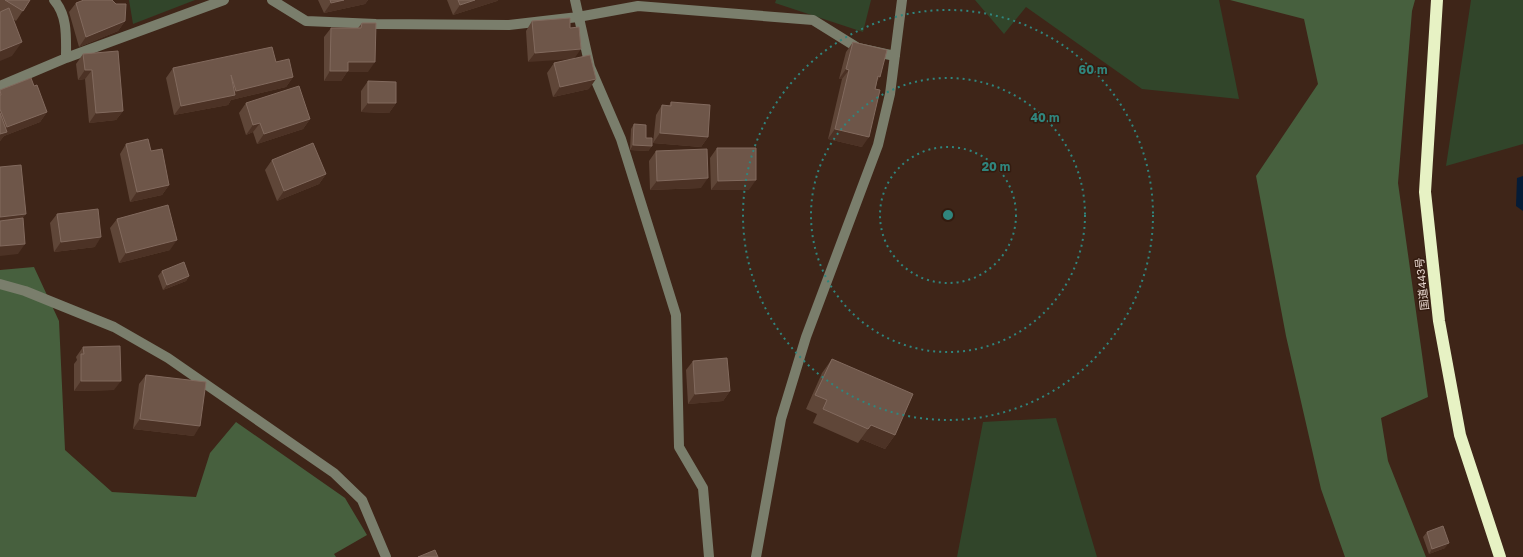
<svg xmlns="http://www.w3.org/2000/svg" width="1523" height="557" font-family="'Golos Text','Noto Sans JP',sans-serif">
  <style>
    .green { fill: #31452a }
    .forest { fill: #47603e }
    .water { fill: #051c37 }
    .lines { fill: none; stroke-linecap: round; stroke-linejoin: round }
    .minor { stroke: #7a7e6c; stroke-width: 10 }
    .highway { stroke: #e7f2c4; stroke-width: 12 }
    .wall { fill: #5f4638 }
    .shaded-wall { fill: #4c3225 }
    .building { fill: #6e5649; stroke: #826a5e }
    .ring { fill: none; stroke: #30857d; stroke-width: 2; stroke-dasharray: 2 4 }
    .labels { text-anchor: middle; stroke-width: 3; stroke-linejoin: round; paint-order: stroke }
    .street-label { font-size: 11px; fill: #ead9d1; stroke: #331b0f }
    .centre { fill: #30857d; stroke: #331b0f; stroke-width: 2 }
    .ring-label { font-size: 12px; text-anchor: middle; font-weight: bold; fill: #30857d; stroke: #331b0f; stroke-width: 3; stroke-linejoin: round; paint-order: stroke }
  </style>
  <rect width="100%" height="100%" fill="#3e2518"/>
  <!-- green -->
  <path class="green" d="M129,0H195L133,24Z
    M776,0H871L863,32L775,3Z
    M975,0H1219L1239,99L1142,89L1026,7L1004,34Z
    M1471,0H1523V144L1446,166Z
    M1056,418L1097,557H957L983,422Z"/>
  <!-- forest -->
  <path class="forest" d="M1230,0H1415L1412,11L1398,183L1428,397L1381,418L1388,461L1426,557H1345L1321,489L1286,336L1256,176L1318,84L1304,19Z
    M34,267L59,321L65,450L112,492L196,497L210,453L236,422L345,498L367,535L334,554L336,557H0V270Z"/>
  <!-- water -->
  <path class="water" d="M1523,176V211L1516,206L1517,178Z"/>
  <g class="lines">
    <!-- minor -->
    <path class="minor" d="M54,0C68,16 66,38 66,58
      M272,0L306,21L376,24L509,25L578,17L638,6L813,20L858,48L895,56
      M575,0L590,67L621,139L676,315L679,447L703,488L709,557
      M0,86L66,58L224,0
      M0,284L25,291L114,327L168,358L334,473L362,500L386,557
      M756,557L781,419L806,337L878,145L890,94L902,0"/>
    <!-- highway -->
    <path class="highway" d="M1437,0L1425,192L1439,321L1460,435L1500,557"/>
  </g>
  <!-- wall -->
  <path class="wall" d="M0,0H30L16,21L13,19L12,56L1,11H0Z
    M318,0H368L365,4L324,13Z
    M447,0H498L497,1L453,15Z
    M76,3L125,21L118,31L79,47L69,12Z
    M532,21L570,28L528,62L526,31Z
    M362,23L368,72H347L341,81H324V37L331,28H358Z
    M853,42L877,83L862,147L828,139L842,79H839L846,52Z
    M83,54L123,111L116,120L89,123L85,79L78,80L76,64Z
    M276,62L293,77L286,87L231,100L228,105L174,115L166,78L173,68Z
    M554,63L589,89L553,97L547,73Z
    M368,81L396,103L389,113L361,112V91Z
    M0,90L47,112L40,122L4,136L0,141Z
    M671,102L708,137L701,147L653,143L656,115L662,105L669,106Z
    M246,103L310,119L303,129L257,144L253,132L246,135L239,113Z
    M634,124L652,146L648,151L630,150L631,129Z
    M126,144L151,151L169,185L162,195L130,202L120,154Z
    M717,148L749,190H711L710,158Z
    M656,151L701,188L650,190L649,161Z
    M272,160L326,174L319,184L277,201L265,170Z
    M57,214L95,247L54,252L50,223Z
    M117,219L170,250L119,263L110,228Z
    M162,271L189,276L186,281L163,290L158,276Z
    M83,347L114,390L74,391V364L77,360L76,357Z
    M832,359L895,435L885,449L861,439L858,443L813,423L817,414L806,409L822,373Z
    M693,361L730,391L723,401L688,404L686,370Z
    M146,375L194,436L133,429L139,384Z
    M1427,532L1445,548L1429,554L1423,537Z"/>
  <!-- shaded-wall -->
  <path class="shaded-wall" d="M344,0H368L365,4L324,13L331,3Z
    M475,0H498L497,1L453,15L460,5Z
    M125,21L118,31L79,47L86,37Z
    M22,42L12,56L0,61V51Z
    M581,49L574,59L528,62L535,53Z
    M348,62H375L368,72H347L341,81H324L330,71Z
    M846,69L849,70L842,79H839Z
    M85,70H92L85,79L78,80Z
    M878,76L880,77L874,87Z
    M293,77L286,87L231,100L228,105L174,115L181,106L233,95L236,91Z
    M596,79L589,89L553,97L560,87Z
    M368,103H396L389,113L361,112Z
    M123,111L116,120L89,123L96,113Z
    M47,112L40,122L4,136L0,141V134L3,133L7,127Z
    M310,119L303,129L257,144L264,134Z
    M260,123L253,132L246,135L253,125Z
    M835,129L869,137L862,147L828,139Z
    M660,133L708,137L701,147L653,143Z
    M633,145L652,146L648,151L630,150Z
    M326,174L319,184L277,201L284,191Z
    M708,178L701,188L650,190L657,181Z
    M756,180L749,190H711L718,181Z
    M169,185L162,195L130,202L137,192Z
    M26,214L16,228L0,230V217Z
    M101,237L95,247L54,252L61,242Z
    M177,240L170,250L119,263L126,253Z
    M25,244L18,254L0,256V246Z
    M189,276L186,281L163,290L167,285Z
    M81,381H121L114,390L74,391Z
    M730,391L723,401L688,404L695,394Z
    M140,419L200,426L194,436L133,429Z
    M871,425L895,435L885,449L861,439L858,443Z
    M1449,543L1445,548L1429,554L1432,549Z"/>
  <!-- building -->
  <path class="building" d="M5,0H30L23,11Z
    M84,0H112L116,4H126L125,21L86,37L76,3Z
    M330,0H344L331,3Z
    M458,0H475L460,5Z
    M9,8L22,42L0,51V12Z
    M570,18V28L579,27L581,49L535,53L532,21Z
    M362,23H376L375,62H348V71H330L331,28H361Z
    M853,42L887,50L880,77L878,76L875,89L880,90L869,137L835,129L849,70L846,69Z
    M272,47L276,62L289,59L293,77L236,91L231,75L235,95L181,106L173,68Z
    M118,51L123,111L96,113L92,70H85L83,54Z
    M590,55L596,79L560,87L554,63Z
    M31,78L34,86L37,85L47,112L7,127L0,109V95H1L0,90Z
    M368,81L396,82V103H368Z
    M299,86L310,119L264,134L260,123L253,125L246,103Z
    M671,102L710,105L708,137L660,133L662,105L671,106Z
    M0,113L7,132L0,134Z
    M634,124L646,125V138H652V146L633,145Z
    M148,139L151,151L162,149L169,185L137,192L126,144Z
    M313,143L326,174L284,191L272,160Z
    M717,148H756V180L718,181Z
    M707,149L708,178L657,181L656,151Z
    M21,165L26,214L0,217V167Z
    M168,205L177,240L126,253L117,219Z
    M98,209L101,237L61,242L57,214Z
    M23,218L25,244L0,246V221Z
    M184,262L189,276L167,285L162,271Z
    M120,346L121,381H81V354H84L83,347Z
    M727,358L730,391L695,394L693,361Z
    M832,359L913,394L895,435L871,425L868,429L823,409L827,400L815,395Z
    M146,375L206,382L200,426L140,419Z
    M1443,526L1449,543L1432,549L1427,532Z
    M435,550L438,557H418Z"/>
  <!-- distance rings -->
  <g class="ring">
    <circle cx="948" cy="215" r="68"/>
    <circle cx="948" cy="215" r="137"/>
    <circle cx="948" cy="215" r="205"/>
  </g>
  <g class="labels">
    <!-- street labels -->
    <g class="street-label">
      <text transform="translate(1422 284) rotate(-96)" y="4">国道443号</text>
    </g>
  </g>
  <circle cx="948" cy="215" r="6" class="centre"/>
  <g class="ring-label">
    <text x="1093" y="74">60 m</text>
    <text x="1045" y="122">40 m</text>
    <text x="996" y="171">20 m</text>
  </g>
</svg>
